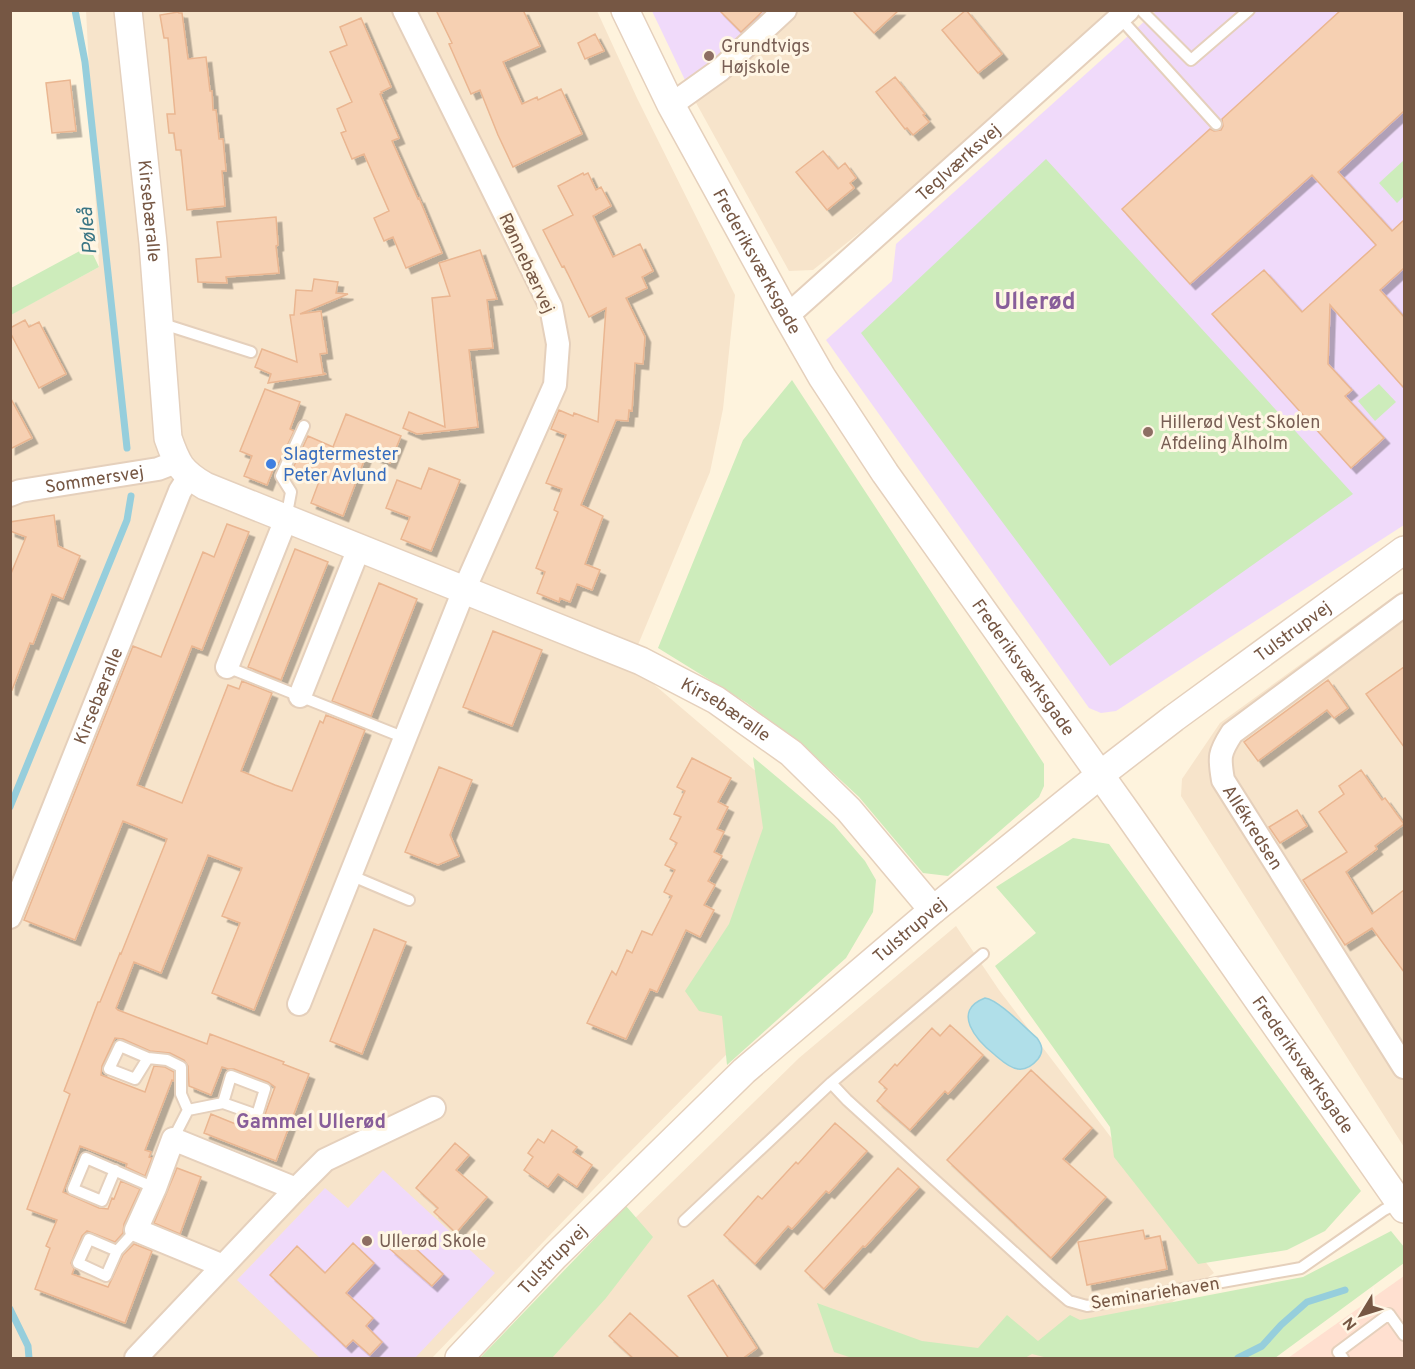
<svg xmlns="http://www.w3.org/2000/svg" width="1415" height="1369" font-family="Overpass,sans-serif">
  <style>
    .residential { fill: #f7e4cb }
    .commercial { fill: #ffe0d0 }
    .education { fill: #f0dafa }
    .green { fill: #cdecbb }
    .water { fill: #b0dfe9; stroke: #96cedc; stroke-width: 1.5 }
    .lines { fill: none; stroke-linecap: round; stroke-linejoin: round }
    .stream { stroke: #96cedc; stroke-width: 7 }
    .building { fill: #f6d0b2; stroke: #eab691; stroke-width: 1.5; filter: url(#shadow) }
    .service-casing { stroke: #e5d0bc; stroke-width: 14 }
    .minor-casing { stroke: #e5d0bc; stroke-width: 26 }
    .tertiary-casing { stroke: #e5d0bc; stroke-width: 30 }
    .service { stroke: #fff; stroke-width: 10 }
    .minor { stroke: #fff; stroke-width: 22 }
    .tertiary { stroke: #fff; stroke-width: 27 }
    .education-dot { fill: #8d6e63; stroke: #fff6e5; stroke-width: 2 }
    .shop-dot { fill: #3f7fe0; stroke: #fff6e5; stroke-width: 2 }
    .labels { text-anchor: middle; stroke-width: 6; stroke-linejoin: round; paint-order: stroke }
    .education-label { font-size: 18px; fill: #785e54; stroke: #fff6e5; text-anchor: start }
    .street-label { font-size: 18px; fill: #765744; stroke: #fff6e5 }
    .shop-label { font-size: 18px; fill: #366cbe; stroke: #fff6e5; text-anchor: start }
    .water-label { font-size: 20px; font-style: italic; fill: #397584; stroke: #fff6e5 }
    .neighbourhood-label { font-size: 20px; font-weight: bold; fill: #885e9a; stroke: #fff6e5 }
    .district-label { font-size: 24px; font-weight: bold; fill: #885e9a; stroke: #fff6e5 }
  </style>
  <defs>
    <filter id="shadow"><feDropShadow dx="5.5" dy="5.5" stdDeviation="0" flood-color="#0004"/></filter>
  </defs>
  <rect width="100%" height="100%" fill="#fef3dd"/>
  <!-- residential -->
  <path class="residential" d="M86,10L597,11L637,98L735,295L723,409L710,472L630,664L826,831L801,979L617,1165L432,1358H11L10,315L99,267Z
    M794,11H1136L813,270L789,271L695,101Z
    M1404,589V1147L1181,796L1182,779L1220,723Z
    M956,926L999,990L1214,1273L1092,1358H534L628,1225L799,1058Z"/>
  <!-- commercial -->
  <path class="commercial" d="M1404,1276V1358H1288Z"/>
  <!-- education -->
  <path class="education" d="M652,11H794L695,101Z
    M1156,11H1404V525L1116,711L1101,713L1089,708L826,340L892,281L896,244Z
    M383,1170L495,1273L415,1358H320L237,1280L325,1188L348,1208Z"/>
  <!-- green -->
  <path class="green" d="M1046,159L1353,494L1110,666L861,333Z
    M1404,160V196L1397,203L1379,183Z
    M89,246L99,267L11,315V288Z
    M792,380L1044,764V786L1039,797L948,876L923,873L859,797L805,747L747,703L658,648L743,440Z
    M1379,384L1396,402L1375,421L1358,401Z
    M753,757L834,825L865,861L876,880L873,912L846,958L727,1065L722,1016L699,1011L685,991L729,924L763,828Z
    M1073,838L1109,844L1361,1191L1325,1231L1287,1250L1198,1264L1114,1157L1110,1127L995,966L1036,933L996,887Z
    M626,1206L653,1237L606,1298L552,1358H480Z
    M1391,1231L1404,1247V1263L1275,1358H1046L1044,1357L1032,1354L1025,1358H852L834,1352L817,1303L922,1341L978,1348L1007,1315L1038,1341L1070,1315L1080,1320L1303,1277Z"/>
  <!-- water -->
  <path class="water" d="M985,998C999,1000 1025,1028 1037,1038C1042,1045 1044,1051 1038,1059C1033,1065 1026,1070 1018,1069C1009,1068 1001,1060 995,1055C976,1040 951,1011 985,998Z"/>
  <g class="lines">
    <!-- stream -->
    <path class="stream" d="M75,10L85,62L127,448
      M10,807L127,520L131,496
      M10,1309L28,1346L29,1358
      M1238,1358L1262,1346L1281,1325L1307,1302L1345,1290"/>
  </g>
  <!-- building -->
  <path class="building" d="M436,10H523L540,46L503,62L522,104L537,97L538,100L561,89L582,134L513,167L498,135L480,90L471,94L449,44L452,43Z
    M719,10H764L741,32Z
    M852,10H899L874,33Z
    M966,10L1002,54L978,73L942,30Z
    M1341,10H1404V111L1338,172L1392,231L1404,220V268L1380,290L1404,317V388L1330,305L1328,364L1352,390L1345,396L1384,438L1351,468L1212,314L1264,270L1302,312L1376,245L1312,175L1190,284L1122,209L1210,129L1214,131L1221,130L1223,126L1222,119Z
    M178,12L179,13H182L188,59L206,57L210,91H212L213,110H216L219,139H223L226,171H222L225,206L187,210L181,150H176L174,133H169L167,114H175L168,38H164L160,15Z
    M361,18L391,87L381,92L382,93L380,94L399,138L392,141L418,199L419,198L442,253L406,268L393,237L384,241L374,218L389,211L364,154L352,159L341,133L346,131L337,109L352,102L330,52L347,45L340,27Z
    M595,34L604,51L585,59L578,43Z
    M895,77L925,114L923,115L929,122L913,135L907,128L905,129L876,92Z
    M70,80L76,131L52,133L46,83Z
    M823,151L838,169L845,163L856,178L850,183L854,188L827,210L796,172Z
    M583,173L584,175L588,173L596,190L601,187L611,206L593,216L613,257L640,244L653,271L642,277L647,288L626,298L645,337L643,364L635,363L632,411L629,410L628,421L616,420L581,505L603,516L585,564L600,570L592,590L577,584L570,602L560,598L559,602L537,593L545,572L536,568L558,512L554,510L562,489L546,483L566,435L551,429L559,410L573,416L574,413L598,422L606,308L589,317L564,266L562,267L543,230L573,215L558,186Z
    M276,217L278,245L276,246L279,273L226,277L227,283L198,282L196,259L221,257L217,222Z
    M480,250L497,299L487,300L493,348L469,350L478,427L417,434L403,428L409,412L445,427L432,298L450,296L439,263Z
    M314,279L338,282L336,293L348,294L300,314L321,311L327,353L320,354L323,373L326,374L268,383L271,374L255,367L262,349L297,362L290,315H294L296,290L312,291Z
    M25,320L29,327L39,322L66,374L39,388L10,332V328Z
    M265,389L300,402L290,429L294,431L279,463L276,462L267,485L244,476L252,456L240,451Z
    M10,397L32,438L10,449Z
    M346,414L401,436L390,463L367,453L343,516L311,503L320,479L293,468L308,436L333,447Z
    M429,468L460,480L431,551L401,539L410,517L386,508L397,480L421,489Z
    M54,515L58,546L80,556L63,599L52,594L33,644L30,643L12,690L10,689V576L26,537L10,531V522Z
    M227,524L249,532L202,650L192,646L137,785L182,803L228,685L239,689L242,681L272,693L241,771L275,785L292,791L320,721L323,723L326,715L365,730L254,1010L212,993L240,923L222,916L242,868L208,855L161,973L134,962L116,1008L118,1010L207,1044L210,1034L284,1062L283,1064L309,1074L276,1161L204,1133L211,1114L238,1125L240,1118L261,1125L275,1087L268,1082L234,1069H228L222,1067L211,1095L189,1086L188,1066L184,1060L170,1053L150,1051L123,1039L115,1038L102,1066L101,1075L145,1092L154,1066L165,1067L174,1072V1081L172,1080L145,1150L151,1152L149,1157L152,1158L145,1176L126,1167L127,1164L80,1146L63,1192L99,1208L108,1209L112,1198L114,1199L121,1181L140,1189L124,1224L123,1233L115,1242L87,1231L82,1236L71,1263L74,1269L72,1274L108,1287L123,1255L134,1244L152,1251L125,1323L35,1289L50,1248L46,1246L57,1220L27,1209L70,1094L64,1091L98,1002H100L120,953L121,954L167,839L123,821L75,940L24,920L133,646L161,657L203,552L214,557Z
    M295,549L328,562L281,680L248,667Z
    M379,583L417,599L371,716L332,701Z
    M493,631L542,650L512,726L463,707Z
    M1404,667V747L1366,694Z
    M1328,680L1348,708L1334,718L1327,710L1258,761L1244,742Z
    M692,758L731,778L718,802L728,807L717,829L724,832L714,852L722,856L708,881L715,885L704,905L714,910L700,937L686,930L657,992L650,989L626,1039L587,1023L612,971L616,975L627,950L632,953L642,931L652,935L672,896L664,892L675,870L665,865L677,843L670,839L681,817L674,814L685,791L677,787Z
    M439,767L472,780L450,835L459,856L438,865L405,852Z
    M1361,770L1382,800L1385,798L1404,824L1375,846L1377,849L1346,872L1372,914L1404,890V972L1372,928L1345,945L1303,880L1347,852L1319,812L1344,794L1339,786Z
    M1297,810L1307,826L1280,843L1269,827Z
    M374,929L406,942L362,1054L330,1041Z
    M950,1025L983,1055L948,1094L945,1091L910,1130L877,1101L887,1089L879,1082L895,1064L897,1066L932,1028L940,1036Z
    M1031,1070L1092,1128L1063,1159L1106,1197L1051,1258L947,1160Z
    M835,1123L867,1151L829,1193L826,1191L792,1229L788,1226L755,1264L724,1235L758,1196L762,1199L796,1162L798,1164Z
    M552,1130L577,1147L573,1152L592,1165L577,1187L558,1174L548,1187L524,1170L533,1157L528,1153L538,1139L544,1143Z
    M455,1143L469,1155L456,1170L487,1197L456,1233L434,1212L438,1208L416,1188Z
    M177,1168L201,1177L180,1234L154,1223Z
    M898,1168L919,1187L865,1247L863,1246L824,1289L805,1271Z
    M1143,1230L1145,1239L1160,1236L1167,1269L1087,1285L1078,1242Z
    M402,1236L443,1274L432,1286L390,1249Z
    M353,1243L374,1263L346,1293L373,1318L366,1326L382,1342L370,1355L353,1340L346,1347L270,1275L297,1246L325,1273Z
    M713,1280L757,1348L742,1359H729L688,1296Z
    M630,1313L680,1359H634L609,1336Z"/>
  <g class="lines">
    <defs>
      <path id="service" d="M1141,10L1191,60L1249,10
        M1120,18L1216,124
        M160,323L251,352
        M286,519L291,492L281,476L304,426
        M227,667L405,738
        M350,875L409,900
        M148,1058L120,1046L109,1069L135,1079L148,1058L167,1060L181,1067V1094L188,1110
        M831,1083L847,1100L1048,1283L1069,1301L1087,1306L1301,1268L1384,1210L1400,1202
        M173,1139L188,1110L223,1103L231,1076L265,1089L257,1115L223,1103
        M115,1170L102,1201L73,1189L86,1158L155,1188
        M684,1221L831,1083L983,954
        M117,1251L106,1276L78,1263L89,1239L117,1251L136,1230
        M1343,1358L1338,1352L1389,1314L1404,1335"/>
      <g id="minor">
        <path d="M671,105L720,70L785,10"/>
        <path id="s1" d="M787,316L1128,10"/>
        <path id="s2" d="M10,495L20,491L158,469L176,462"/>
        <path id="s3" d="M1404,605L1232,733C1219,753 1219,757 1223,780L1404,1067"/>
        <path d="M227,667L286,519"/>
        <path d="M300,696L359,548"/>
        <path id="s4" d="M10,917L180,491L189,477"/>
        <path d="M299,1004L464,590L555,385L558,344L551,307L404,10"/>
        <path d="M223,1266L136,1230L155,1188L173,1139L296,1189"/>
        <path d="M136,1358L296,1189L325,1160L434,1108"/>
      </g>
      <g id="tertiary">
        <path id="s5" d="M128,10L153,243L168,438C177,464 181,472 205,486L641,661L716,700L791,753L849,810L933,910"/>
        <path id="s6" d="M625,10L671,105L787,316L822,377L885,473L1128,814L1404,1209"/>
        <path id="s7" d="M459,1358L555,1256L744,1071L933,910L1100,775L1174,718L1404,550"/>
      </g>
    </defs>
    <!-- service casing -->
    <use href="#service" class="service-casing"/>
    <!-- minor casing -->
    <use href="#minor" class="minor-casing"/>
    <!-- tertiary casing -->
    <use href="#tertiary" class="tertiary-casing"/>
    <!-- service -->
    <use href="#service" class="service"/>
    <!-- minor -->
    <use href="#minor" class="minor"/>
    <!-- tertiary -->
    <use href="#tertiary" class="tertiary"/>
  </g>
  <!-- markers -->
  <g class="education-dot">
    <circle cx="709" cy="56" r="6"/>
    <circle cx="1148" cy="432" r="6"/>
    <circle cx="367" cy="1241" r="6"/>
  </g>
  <circle class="shop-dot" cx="271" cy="464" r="6"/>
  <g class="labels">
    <!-- education labels -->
    <g class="education-label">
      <text x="721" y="52">Grundtvigs<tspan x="721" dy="21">Højskole</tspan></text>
      <text x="1160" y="428">Hillerød Vest Skolen<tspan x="1160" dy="21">Afdeling Ålholm</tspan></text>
      <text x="379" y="1247">Ullerød Skole</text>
    </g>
    <!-- street labels -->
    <g class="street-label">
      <text dy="6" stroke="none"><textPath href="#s1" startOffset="230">Teglværksvej</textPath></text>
      <text dy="6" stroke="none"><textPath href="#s5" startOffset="202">Kirsebæralle</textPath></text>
      <text dy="6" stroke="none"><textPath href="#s6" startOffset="284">Frederiksværksgade</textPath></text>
      <text transform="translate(527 263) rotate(65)" y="6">Rønnebærvej</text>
      <text dy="6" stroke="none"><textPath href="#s2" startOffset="86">Sommersvej</textPath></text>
      <text dy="6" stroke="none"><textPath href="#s7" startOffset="1108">Tulstrupvej</textPath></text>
      <text dy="6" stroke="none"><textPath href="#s6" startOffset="770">Frederiksværksgade</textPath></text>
      <text dy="6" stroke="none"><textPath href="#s4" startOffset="238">Kirsebæralle</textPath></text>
      <text dy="6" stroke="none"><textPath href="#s5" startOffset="1060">Kirsebæralle</textPath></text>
      <text dy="6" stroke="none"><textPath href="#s3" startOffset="320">Allékredsen</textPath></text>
      <text dy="6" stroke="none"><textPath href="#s7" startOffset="622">Tulstrupvej</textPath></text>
      <text dy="6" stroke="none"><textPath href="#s6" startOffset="1256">Frederiksværksgade</textPath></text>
      <text dy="6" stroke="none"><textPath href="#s7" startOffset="136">Tulstrupvej</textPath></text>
      <text transform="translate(1155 1293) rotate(-9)" y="6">Seminariehaven</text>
    </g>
    <!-- shop labels -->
    <g class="shop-label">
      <text x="283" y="460">Slagtermester<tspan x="283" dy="21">Peter Avlund</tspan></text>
    </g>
    <!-- water labels -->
    <g class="water-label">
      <text transform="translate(87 231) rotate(-96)" y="7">Pøleå</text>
    </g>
    <!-- neighbourhood labels -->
    <g class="neighbourhood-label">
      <text x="311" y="1128">Gammel Ullerød</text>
    </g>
    <!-- district labels -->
    <g class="district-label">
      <text x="1035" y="309">Ullerød</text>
    </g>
  </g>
  <!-- border -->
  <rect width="1415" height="1369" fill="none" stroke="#765744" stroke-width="24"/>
  <!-- north arrow -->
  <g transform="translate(1361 1315) rotate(232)" stroke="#fff6e5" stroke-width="4.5" paint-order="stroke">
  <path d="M0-4.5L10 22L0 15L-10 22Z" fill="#765744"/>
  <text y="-9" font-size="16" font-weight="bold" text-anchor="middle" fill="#765744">N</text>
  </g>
</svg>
